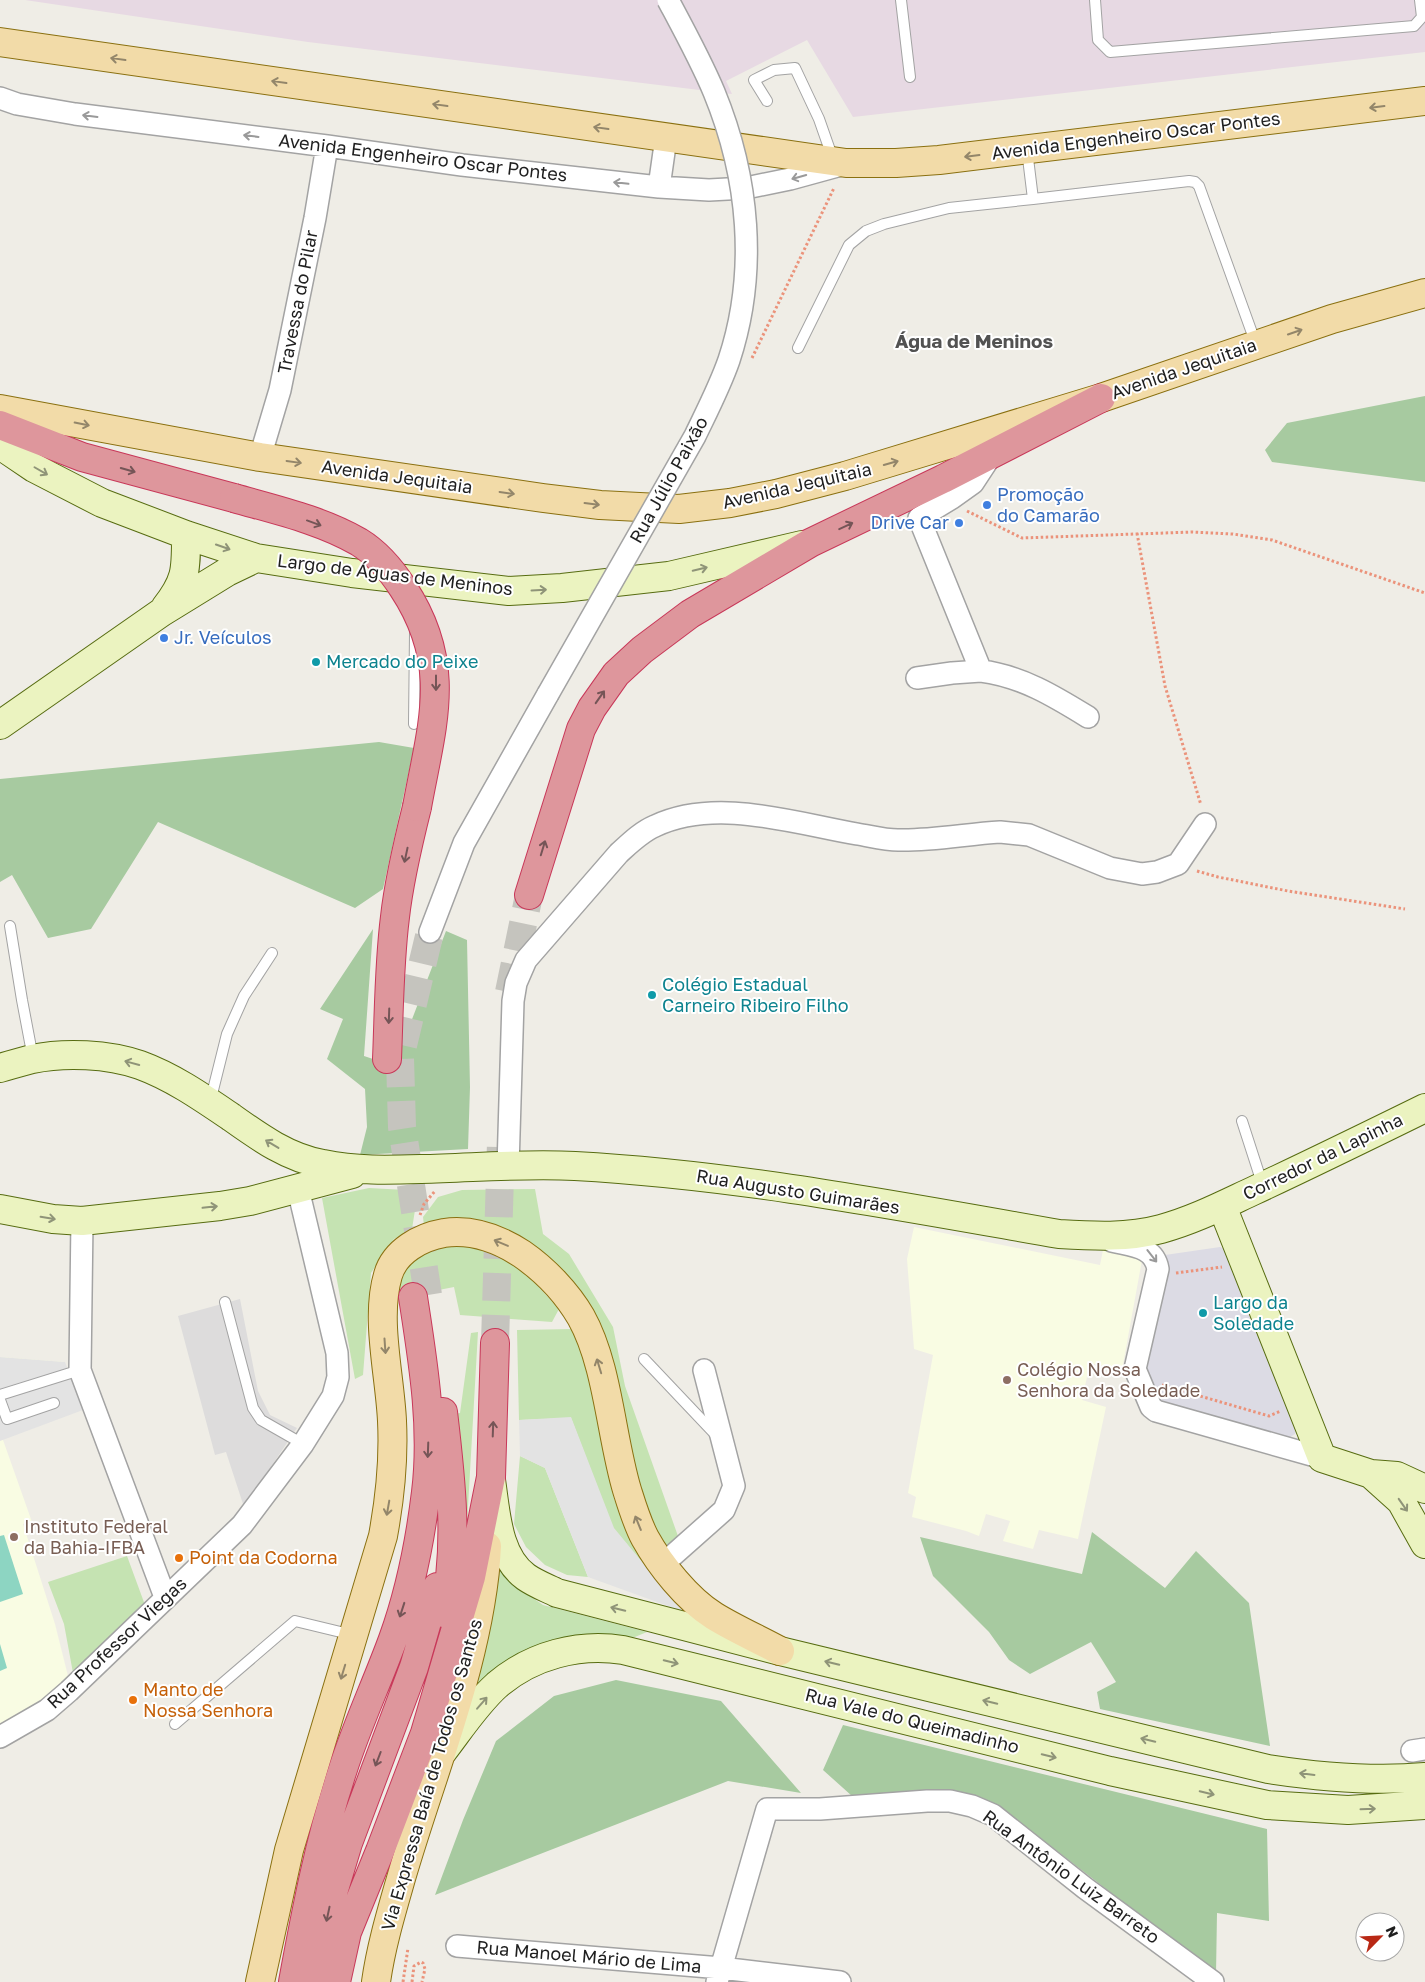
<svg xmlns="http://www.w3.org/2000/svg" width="1425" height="1982" font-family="'Golos Text',sans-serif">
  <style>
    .residential { fill: #dddcdc }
    .industrial { fill: #e7d9e3 }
    .education { fill: #f9fce3 }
    .grass { fill: #c5e3b2 }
    .forest { fill: #a7caa0 }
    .pitch { fill: #8dd5c2 }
    .parking { fill: #e3e3e3 }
    .plaza { fill: #dcdbe4 }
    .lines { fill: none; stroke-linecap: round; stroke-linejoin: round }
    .highway-tunnel { stroke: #c5c4be; stroke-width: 28; stroke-dasharray: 28 14; stroke-linecap: butt }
    .lane-casing { stroke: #a3a3a3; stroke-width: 12 }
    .street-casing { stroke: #a3a3a3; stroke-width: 24 }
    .secondary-casing { stroke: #576c11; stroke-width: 30 }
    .primary-casing { stroke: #8a7010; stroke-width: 30 }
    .highway-casing { stroke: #c83859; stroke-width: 30 }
    .path { stroke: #eb937b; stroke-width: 3; stroke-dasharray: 2.5 2.5; stroke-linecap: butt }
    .lane { stroke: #fff; stroke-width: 10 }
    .street { stroke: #fff; stroke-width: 21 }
    .secondary { stroke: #ebf3c0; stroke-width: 28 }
    .primary { stroke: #f2dba8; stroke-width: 28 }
    .highway { stroke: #de969c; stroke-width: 28 }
    .street-bridge-casing { stroke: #a3a3a3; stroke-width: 24; stroke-linecap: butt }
    .highway-bridge-casing { stroke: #c83859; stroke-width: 30; stroke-linecap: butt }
    .street-bridge { stroke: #fff; stroke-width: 21 }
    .highway-bridge { stroke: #de969c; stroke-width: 28 }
    .oneway { stroke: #93866a }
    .oneway2 { stroke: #9a9a9a }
    .oneway3 { stroke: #755557 }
    .oneway4 { stroke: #8f9478 }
    .shop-dot { fill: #3f7fe0; stroke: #fff; stroke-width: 2 }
    .culture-dot { fill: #0f9aa8; stroke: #fff; stroke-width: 2 }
    .education-dot { fill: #8d6e63; stroke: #fff; stroke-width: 2 }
    .food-dot { fill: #e8710a; stroke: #fff; stroke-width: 2 }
    .labels { text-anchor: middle; stroke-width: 4; stroke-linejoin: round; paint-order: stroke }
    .street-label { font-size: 18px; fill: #1f1f1f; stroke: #fff }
    .shop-label { font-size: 18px; fill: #366cbe; stroke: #fff; text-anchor: start }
    .culture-label { font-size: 18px; fill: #0d838f; stroke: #fff; text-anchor: start }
    .education-label { font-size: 18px; fill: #785e54; stroke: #fff; text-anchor: start }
    .food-label { font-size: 18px; fill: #c56008; stroke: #fff; text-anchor: start }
    .neighbourhood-label { font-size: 19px; font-weight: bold; fill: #525252; stroke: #fff }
  </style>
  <rect width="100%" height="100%" fill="#efede6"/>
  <!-- residential -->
  <path class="residential" d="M240,1299L258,1391L270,1415L297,1428L244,1507L226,1452L215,1455L178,1316Z"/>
  <!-- industrial -->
  <path class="industrial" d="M25,0H1425V52L853,117L807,40L726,81L732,94L308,42Z"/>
  <!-- education -->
  <path class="education" d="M914,1227L1100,1265L1103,1250L1142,1260L1122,1370L1090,1363L1082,1400L1106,1407L1078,1539L1039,1530L1033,1549L1003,1541L1010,1521L986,1514L979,1536L966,1531L912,1517L916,1497L908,1493L933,1355L914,1349L907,1259Z
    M0,1357L65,1362L3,1440L32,1522L23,1524L55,1624L68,1676L46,1702L0,1730Z"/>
  <!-- grass -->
  <path class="grass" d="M369,1188L424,1191L415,1210L412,1229L394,1239L371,1273L363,1375L355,1379L322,1198Z
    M535,1189L543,1234L569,1254L613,1327L625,1386L679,1539L663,1549L648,1520L604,1345L518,1239L483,1220L424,1226L423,1217L438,1197L462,1190Z
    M467,1243L512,1258L559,1309L552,1322L460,1315L454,1287L393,1299L398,1273L434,1247Z
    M574,1329L592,1385L614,1499L652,1574L613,1528L571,1418L519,1420L517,1330Z
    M478,1332L466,1542L448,1415L460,1413L471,1333Z
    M520,1456L545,1468L588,1577L567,1575L545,1565L526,1547L514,1524Z
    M127,1556L145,1605L73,1673L64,1624L48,1582Z
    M500,1560L517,1587L543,1605L647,1632L630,1639L559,1643L462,1708Z"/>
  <!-- forest -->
  <path class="forest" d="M1425,396V482L1272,462L1265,450L1287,423Z
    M379,742L414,748L383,889L355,908L158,822L91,929L48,938L12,875L0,882V779Z
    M373,929L364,1056L394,1066L446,931L467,940L470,1087L468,1149L360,1155L367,1127L365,1089L327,1059L343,1019L320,1009Z
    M1092,1532L1165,1588L1196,1551L1249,1603L1270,1746L1100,1709L1097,1692L1116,1682L1091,1642L1030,1674L1009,1660L989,1632L933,1576L920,1537L1082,1574Z
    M616,1680L721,1701L801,1793L728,1781L435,1895L463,1820L496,1741L554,1696Z
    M843,1725L1267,1829L1269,1921L1217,1913L1216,1974L999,1806L954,1793L852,1796L823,1770Z"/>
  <!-- pitch -->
  <path class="pitch" d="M4,1535L23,1594L0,1602V1536Z
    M0,1644L7,1668L0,1671Z"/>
  <!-- parking -->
  <path class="parking" d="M0,1357L65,1362L83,1410L0,1441Z
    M571,1417L614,1528L652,1574L693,1615L588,1577L545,1468L520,1456L519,1420Z"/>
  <!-- plaza -->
  <path class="plaza" d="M1220,1247L1227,1250L1297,1427L1295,1434L1285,1440L1156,1406L1138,1368L1165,1255Z"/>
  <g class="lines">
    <!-- highway-tunnel -->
    <path class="highway-tunnel" d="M509,992L529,895
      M428,1295L402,1127L400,1058L430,932
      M495,1343L501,1142"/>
    <defs>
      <path id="lane" d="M901,0L910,77
        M1095,0L1098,40L1110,52L1414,26L1422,17L1420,0
        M767,101L754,80L774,70L795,68L819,119L833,159
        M1033,199L1189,181L1195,182L1199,186L1256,344
        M798,348L849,245L866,231L884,224L949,208L1033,199L1027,150
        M414,724L415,633
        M10,926L22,1000L33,1058
        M210,1102L227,1034L244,996L272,953
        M1242,1121L1263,1186
        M225,1302L253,1408L261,1420L303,1444
        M644,1359L716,1435
        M0,1395L80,1370
        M0,1400L7,1419L54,1403
        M175,1724L295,1621L353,1635"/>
      <path id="street" d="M0,98L17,104L75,114L327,146L462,165L659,187L709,190L746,188L790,179L841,165
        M659,187L666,138
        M992,454L973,483L952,498L919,518L981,671C1021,676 1054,696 1088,717
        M260,457L280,390L315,218L327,146
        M917,678L952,673L981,671
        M430,932L464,843L548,694
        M508,1167L513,1001L516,983L526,960L619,853C630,843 641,832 655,826C716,797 793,823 857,834C870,836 884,840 898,840C932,841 966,834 1000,832L1029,835L1110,868L1142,874L1157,872L1178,864L1205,824
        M82,1221L80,1370L165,1597
        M1112,1241C1132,1246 1154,1246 1158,1269L1135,1369L1151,1407L1156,1411L1322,1458
        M662,1565L724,1510L734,1486L704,1370
        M0,1737L47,1710L69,1691L242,1525L303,1444L333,1396L338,1377L337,1353L298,1189
        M1412,1751L1425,1749
        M457,1946L721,1968L840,1982
        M717,1982L767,1809H820L927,1801H950L972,1806L993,1815L1085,1888L1213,1982"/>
      <path id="secondary" d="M0,445L34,468L102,503L186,535L256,558L352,573L509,591L562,588L669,576L802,545
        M165,608C187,580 186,569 186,535
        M0,725L162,612L227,572L256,558
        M0,1068C10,1065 21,1062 32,1059C65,1052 108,1054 140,1065C173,1077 203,1098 231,1117C259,1137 288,1158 323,1164C356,1171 388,1170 421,1169C472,1168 524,1163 575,1166C738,1175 899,1206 1059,1234C1093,1236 1128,1238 1161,1229C1194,1220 1223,1205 1253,1191C1311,1164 1368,1136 1425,1108
        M1222,1206L1322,1458L1371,1474L1397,1476L1425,1489
        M0,1209L53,1219L82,1221L220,1206L250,1201L352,1174
        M1371,1474L1401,1501L1425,1544
        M491,1480C496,1512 497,1556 526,1577C536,1584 547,1588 557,1593L780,1651L1268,1769C1320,1777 1372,1782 1425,1777
        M443,1751C460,1729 476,1704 497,1685C532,1655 579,1643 623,1650L1110,1771L1267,1805L1348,1810L1425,1805"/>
      <path id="primary" d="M0,42L846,163H896L939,160L1425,101
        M0,409L260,457L543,498L600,505L679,509L730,503L776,494L845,476L1101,398L1332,319L1425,293
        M260,1982L289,1850L383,1536C390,1498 394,1460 392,1421C390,1376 375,1318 388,1275C395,1251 421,1237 444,1233C472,1229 499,1239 522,1254C545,1270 567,1293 581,1317C608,1365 611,1437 627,1490C632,1506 637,1523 645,1538C660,1565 687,1599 714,1616C735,1629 758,1639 780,1651
        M376,1982C381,1946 392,1910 402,1875C433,1769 481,1657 487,1546"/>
      <path id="highway" d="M0,425L82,457L234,498
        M529,895L581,729L592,708L616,674L642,650L690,614L810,543L943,479L1101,398
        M387,1059C389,1012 389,964 395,917C399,880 408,843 417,807
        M443,1412C451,1479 459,1547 444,1613
        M293,1982C306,1911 320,1838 343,1769C357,1725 377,1683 393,1639C410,1592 420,1542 426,1492C434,1427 423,1362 413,1297
        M314,1982L332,1896L348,1843L414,1667L437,1587
        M336,1982L347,1932L380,1851L425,1733L471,1577L491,1477L495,1343"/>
    </defs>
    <!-- lane casing -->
    <use href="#lane" class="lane-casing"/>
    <!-- street casing -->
    <use href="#street" class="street-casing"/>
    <!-- secondary casing -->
    <use href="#secondary" class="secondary-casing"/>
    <!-- primary casing -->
    <use href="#primary" class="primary-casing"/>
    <!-- highway casing -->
    <use href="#highway" class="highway-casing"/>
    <!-- path -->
    <path class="path" d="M752,358L834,188
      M967,511L1022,538L1193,532L1233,534L1272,540L1425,593
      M1137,533L1165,686L1201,805
      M1197,871L1218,877L1288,891L1405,909
      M420,1215L424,1204L435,1191
      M1176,1273L1222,1267
      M1162,1385L1269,1416L1281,1411
      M403,1982L408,1948
      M412,1982L414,1966L421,1962L423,1963L425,1969L422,1982"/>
    <!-- lane -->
    <use href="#lane" class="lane"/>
    <!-- street -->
    <use href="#street" class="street"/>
    <!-- secondary -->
    <use href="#secondary" class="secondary"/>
    <!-- primary -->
    <use href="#primary" class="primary"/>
    <!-- highway -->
    <use href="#highway" class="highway"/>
    <defs>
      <path id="street-bridge" d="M548,694L695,436C707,411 720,386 729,360C758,272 749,177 714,92C701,61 684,30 668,0"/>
      <path id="highway-bridge" d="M234,498C276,510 321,520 359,542C377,553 392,571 403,588C454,665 432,724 417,807"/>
    </defs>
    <!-- street-bridge casing -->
    <use href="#street-bridge" class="street-bridge-casing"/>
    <!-- highway-bridge casing -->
    <use href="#highway-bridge" class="highway-bridge-casing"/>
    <!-- street-bridge -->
    <use href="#street-bridge" class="street-bridge"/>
    <!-- highway-bridge -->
    <use href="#highway-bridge" class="highway-bridge"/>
  </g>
  <!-- one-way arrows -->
  <defs><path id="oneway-shaft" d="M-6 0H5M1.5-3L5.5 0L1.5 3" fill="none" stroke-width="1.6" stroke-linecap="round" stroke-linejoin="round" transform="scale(1.25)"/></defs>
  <g class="oneway">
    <use href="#oneway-shaft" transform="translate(118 59) rotate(-172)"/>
    <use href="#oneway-shaft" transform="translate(279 82) rotate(-172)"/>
    <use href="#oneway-shaft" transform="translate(440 105) rotate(-172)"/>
    <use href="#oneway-shaft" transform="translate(1377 107) rotate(173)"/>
    <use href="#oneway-shaft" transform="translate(601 128) rotate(-172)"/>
    <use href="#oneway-shaft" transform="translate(972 156) rotate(173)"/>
    <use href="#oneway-shaft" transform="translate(1295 332) rotate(-19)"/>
    <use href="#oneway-shaft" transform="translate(82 424) rotate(11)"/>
    <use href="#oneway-shaft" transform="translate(294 462) rotate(8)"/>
    <use href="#oneway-shaft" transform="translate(891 463) rotate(-16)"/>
    <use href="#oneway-shaft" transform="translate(507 493) rotate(8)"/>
    <use href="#oneway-shaft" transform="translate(592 504) rotate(7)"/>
    <use href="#oneway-shaft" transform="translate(501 1243) rotate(-157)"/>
    <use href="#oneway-shaft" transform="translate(385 1346) rotate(86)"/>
    <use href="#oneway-shaft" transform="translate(599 1366) rotate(-107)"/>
    <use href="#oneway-shaft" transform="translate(388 1508) rotate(100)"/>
    <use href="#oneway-shaft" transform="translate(638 1523) rotate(-112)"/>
    <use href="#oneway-shaft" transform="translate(343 1672) rotate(107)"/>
  </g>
  <g class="oneway2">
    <use href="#oneway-shaft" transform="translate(90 116) rotate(-173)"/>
    <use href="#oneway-shaft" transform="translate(251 136) rotate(-173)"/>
    <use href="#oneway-shaft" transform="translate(799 177) rotate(164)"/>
    <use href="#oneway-shaft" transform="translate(621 183) rotate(-174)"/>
    <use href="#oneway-shaft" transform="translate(1152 1256) rotate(52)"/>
  </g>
  <g class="oneway3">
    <use href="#oneway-shaft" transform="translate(128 470) rotate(16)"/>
    <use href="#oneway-shaft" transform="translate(314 523) rotate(20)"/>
    <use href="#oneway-shaft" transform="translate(846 526) rotate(-25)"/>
    <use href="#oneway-shaft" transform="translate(436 683) rotate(90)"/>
    <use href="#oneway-shaft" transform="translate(600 697) rotate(-55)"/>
    <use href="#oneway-shaft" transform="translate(543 848) rotate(-73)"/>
    <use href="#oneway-shaft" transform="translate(406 855) rotate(102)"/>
    <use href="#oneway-shaft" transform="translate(389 1016) rotate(92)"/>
    <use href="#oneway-shaft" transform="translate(493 1429) rotate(-88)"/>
    <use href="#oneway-shaft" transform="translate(428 1450) rotate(92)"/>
    <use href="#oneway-shaft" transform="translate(402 1610) rotate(108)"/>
    <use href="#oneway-shaft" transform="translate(378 1759) rotate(111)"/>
    <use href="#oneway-shaft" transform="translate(328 1914) rotate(102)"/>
  </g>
  <g class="oneway4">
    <use href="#oneway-shaft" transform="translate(41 471) rotate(30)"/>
    <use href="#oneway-shaft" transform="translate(223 547) rotate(19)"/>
    <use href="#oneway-shaft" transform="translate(700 569) rotate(-13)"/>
    <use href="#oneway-shaft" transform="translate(539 590) rotate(-3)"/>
    <use href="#oneway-shaft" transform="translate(132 1063) rotate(-165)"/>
    <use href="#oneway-shaft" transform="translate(272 1144) rotate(-149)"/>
    <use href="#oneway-shaft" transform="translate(210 1207) rotate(-6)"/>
    <use href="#oneway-shaft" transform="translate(48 1218) rotate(9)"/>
    <use href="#oneway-shaft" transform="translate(1403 1505) rotate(55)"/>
    <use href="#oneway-shaft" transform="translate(618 1609) rotate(-166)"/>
    <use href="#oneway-shaft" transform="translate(671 1662) rotate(14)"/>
    <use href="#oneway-shaft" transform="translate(832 1663) rotate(-166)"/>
    <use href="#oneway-shaft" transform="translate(990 1702) rotate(-166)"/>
    <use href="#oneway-shaft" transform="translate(482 1703) rotate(-49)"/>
    <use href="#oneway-shaft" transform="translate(1148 1740) rotate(-166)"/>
    <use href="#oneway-shaft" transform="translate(1049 1756) rotate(14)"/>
    <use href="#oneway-shaft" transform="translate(1307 1774) rotate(-173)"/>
    <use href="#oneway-shaft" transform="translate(1207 1793) rotate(13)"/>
    <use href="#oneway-shaft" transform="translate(1368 1809) rotate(-2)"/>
  </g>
  <!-- markers -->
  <g class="shop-dot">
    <circle cx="987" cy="505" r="5"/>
    <circle cx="959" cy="523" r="5"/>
    <circle cx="164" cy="638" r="5"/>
  </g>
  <g class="culture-dot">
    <circle cx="316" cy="662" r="5"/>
    <circle cx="652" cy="995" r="5"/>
    <circle cx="1203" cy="1313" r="5"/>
  </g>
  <g class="education-dot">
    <circle cx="1007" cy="1380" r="5"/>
    <circle cx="14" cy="1537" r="5"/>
  </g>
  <g class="food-dot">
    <circle cx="179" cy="1558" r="5"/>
    <circle cx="133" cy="1700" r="5"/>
  </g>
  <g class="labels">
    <!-- street labels -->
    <g class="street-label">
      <text transform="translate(1136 136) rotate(-7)" y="6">Avenida Engenheiro Oscar Pontes</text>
      <text transform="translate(423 158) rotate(7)" y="6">Avenida Engenheiro Oscar Pontes</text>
      <text transform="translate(298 302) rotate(-79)" y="6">Travessa do Pilar</text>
      <text transform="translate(1184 369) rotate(-19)" y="6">Avenida Jequitaia</text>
      <text transform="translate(397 477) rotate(8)" y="6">Avenida Jequitaia</text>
      <text transform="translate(669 480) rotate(-61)" y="6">Rua Júlio Paixão</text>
      <text transform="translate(797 486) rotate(-13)" y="6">Avenida Jequitaia</text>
      <text transform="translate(395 575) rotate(7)" y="6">Largo de Águas de Meninos</text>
      <text transform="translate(1323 1157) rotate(-26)" y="6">Corredor da Lapinha</text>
      <text transform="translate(798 1192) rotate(9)" y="6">Rua Augusto Guimarães</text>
      <text transform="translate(117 1643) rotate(-43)" y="6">Rua Professor Viegas</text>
      <text transform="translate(912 1721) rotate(14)" y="6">Rua Vale do Queimadinho</text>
      <text transform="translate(432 1775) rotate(-74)" y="6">Via Expressa Baía de Todos os Santos</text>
      <text transform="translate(1071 1877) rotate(36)" y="6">Rua Antônio Luiz Barreto</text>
      <text transform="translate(589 1957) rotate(5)" y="6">Rua Manoel Mário de Lima</text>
    </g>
    <!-- shop labels -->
    <g class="shop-label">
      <text x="997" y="501">Promoção<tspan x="997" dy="21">do Camarão</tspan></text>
      <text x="949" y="529" text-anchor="end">Drive Car</text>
      <text x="174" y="644">Jr. Veículos</text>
    </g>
    <!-- culture labels -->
    <g class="culture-label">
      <text x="326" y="668">Mercado do Peixe</text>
      <text x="662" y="991">Colégio Estadual<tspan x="662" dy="21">Carneiro Ribeiro Filho</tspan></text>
      <text x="1213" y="1309">Largo da<tspan x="1213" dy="21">Soledade</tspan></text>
    </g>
    <!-- education labels -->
    <g class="education-label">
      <text x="1017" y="1376">Colégio Nossa<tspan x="1017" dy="21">Senhora da Soledade</tspan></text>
      <text x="24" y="1533">Instituto Federal<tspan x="24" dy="21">da Bahia-IFBA</tspan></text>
    </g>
    <!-- food labels -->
    <g class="food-label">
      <text x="189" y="1564">Point da Codorna</text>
      <text x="143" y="1696">Manto de<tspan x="143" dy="21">Nossa Senhora</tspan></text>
    </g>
    <!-- neighbourhood labels -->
    <g class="neighbourhood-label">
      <text x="974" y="348">Água de Meninos</text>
    </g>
  </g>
  <!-- north arrow -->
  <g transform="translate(1380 1937) rotate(66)"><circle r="24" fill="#ffffff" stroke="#a5a5a5"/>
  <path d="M0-4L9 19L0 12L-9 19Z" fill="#b92815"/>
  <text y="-8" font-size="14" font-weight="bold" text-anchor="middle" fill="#1f1f1f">N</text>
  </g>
</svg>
